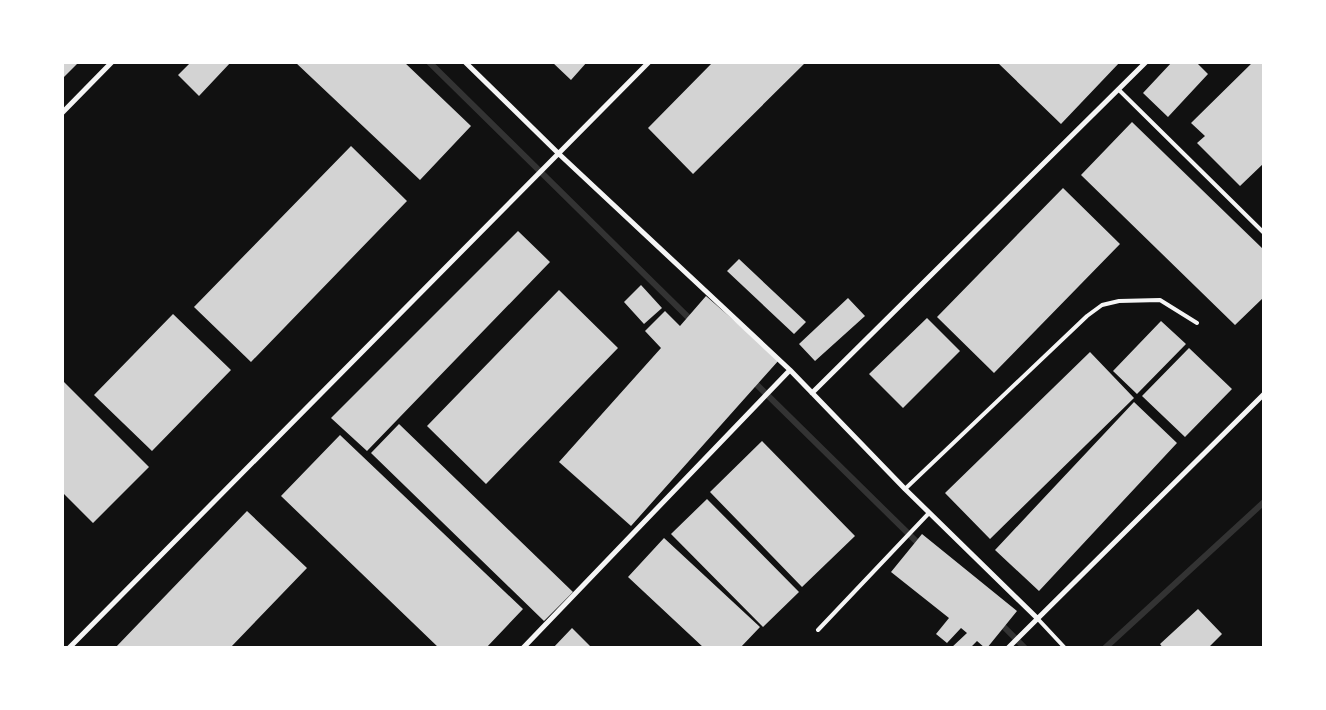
<svg xmlns="http://www.w3.org/2000/svg" width="1326" height="710" font-family="'PT Serif',serif">
  <style>
    .lines { fill: none; stroke-linecap: round; stroke-linejoin: round }
    .stream { stroke: #333; stroke-width: 6 }
    .building { fill: #d3d3d3 }
    .service { stroke: #f5f5f5; stroke-width: 4 }
    .minor { stroke: #f5f5f5; stroke-width: 5 }
  </style>
  <rect width="100%" height="100%" fill="#111"/>
  <g class="lines">
    <!-- stream -->
    <path class="stream" d="M429,62L694,323
      M751,379L922,547
      M999,622L1025,648
      M1105,648L1264,502"/>
  </g>
  <!-- building -->
  <path class="building" d="M62,62H79L62,79Z
    M191,62H231L199,96L178,75Z
    M295,62H404L471,126L420,180Z
    M552,62H587L571,80Z
    M713,62H806L693,174L648,128Z
    M997,62H1120L1061,124Z
    M1172,62H1196L1208,74L1168,117L1143,93Z
    M1253,62H1264V163L1240,186L1197,143L1205,136L1191,123Z
    M1132,122L1264,250V297L1235,325L1081,175Z
    M351,146L407,201L251,362L194,307Z
    M1063,188L1120,244L994,373L937,317Z
    M518,231L550,262L367,451L331,418Z
    M739,259L806,322L794,334L727,271Z
    M641,285L662,308L644,324L624,302Z
    M559,290L618,348L486,484L427,426Z
    M706,296L779,360L631,526L559,462L661,348L645,331L665,311L680,326Z
    M848,298L865,316L815,361L799,344Z
    M173,314L231,370L152,451L94,395Z
    M927,318L960,351L903,408L869,374Z
    M1161,321L1186,344L1137,394L1113,371Z
    M1189,348L1232,389L1185,437L1142,396Z
    M1090,352L1134,398L990,539L945,493Z
    M62,380L149,467L93,523L62,492Z
    M1134,402L1177,443L1039,591L995,550Z
    M399,424L573,592L544,621L371,453Z
    M340,435L523,609L486,648H439L281,496Z
    M762,441L855,536L802,587L710,492Z
    M707,499L799,592L763,627L671,534Z
    M247,511L307,568L230,648H115Z
    M922,534L1017,611L987,648H985L977,641L970,648H951L967,633L961,628L947,643L936,634L949,618L891,572Z
    M664,538L760,627L740,648H704L628,577Z
    M1198,609L1222,634L1208,648H1163L1160,644Z
    M572,628L592,648H553Z"/>
  <g class="lines">
    <!-- service -->
    <path class="service" d="M1119,90L1264,233
      M905,489L1087,316L1102,305L1119,301L1160,300L1197,323
      M1037,618L1065,648
      M818,630L929,513"/>
    <!-- minor -->
    <path class="minor" d="M465,62L559,154L790,370L905,489L1037,618
      M62,113L112,62
      M812,393L1146,62
      M69,648L649,62
      M523,648L790,370
      M1008,648L1264,394"/>
  </g>
  <!-- border -->
  <rect width="1326" height="710" fill="none" stroke="#ffffff" stroke-width="128"/>
</svg>
